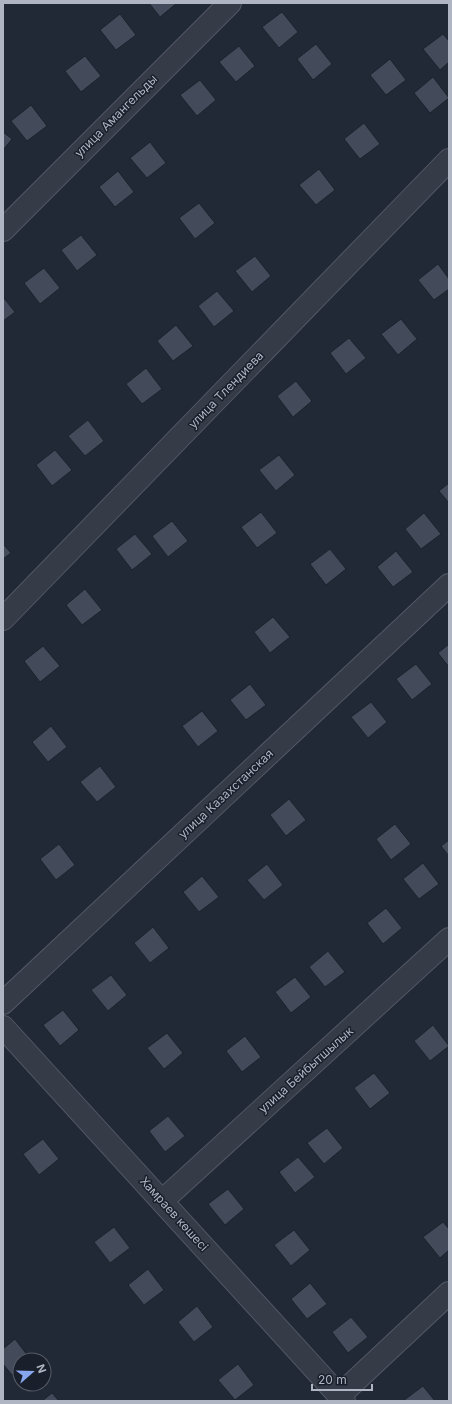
<svg xmlns="http://www.w3.org/2000/svg" width="452" height="1404" font-family="Inter,sans-serif">
  <style>
    .building { fill: #434b5b; stroke: #1c222d }
    .lines { fill: none; stroke-linecap: round; stroke-linejoin: round }
    .minor-casing { stroke: #525864; stroke-width: 24 }
    .minor { stroke: #353b47; stroke-width: 22 }
    .labels { text-anchor: middle; stroke-width: 3; stroke-linejoin: round; paint-order: stroke }
    .street-label { font-size: 12px; fill: #afb5c3; stroke: #1a202b }
  </style>
  <rect width="100%" height="100%" fill="#222936"/>
  <!-- building -->
  <path class="building" d="M149,3H177L160,17Z
    M282,12L298,32L279,48L262,27Z
    M120,14L136,35L116,50L100,30Z
    M443,34L449,41V62L440,70L423,49Z
    M316,44L332,64L313,80L297,59Z
    M239,46L255,66L236,82L219,62Z
    M85,56L101,76L81,92L65,71Z
    M390,59L406,80L386,95L370,75Z
    M433,77L449,98L430,113L414,93Z
    M200,80L216,100L197,116L180,95Z
    M31,105L47,126L27,141L11,121Z
    M364,123L380,144L360,159L344,139Z
    M3,132L12,139L3,150Z
    M150,142L166,163L147,178L130,158Z
    M319,169L335,190L316,205L299,185Z
    M118,171L134,192L115,207L99,187Z
    M199,203L215,223L195,239L179,218Z
    M81,235L97,255L77,271L61,250Z
    M255,256L271,276L252,292L235,271Z
    M438,264L449,279V289L434,300L418,280Z
    M44,268L60,288L40,304L24,283Z
    M217,291L234,311L214,327L198,306Z
    M3,297L15,312L3,321Z
    M401,319L417,339L398,355L381,334Z
    M176,325L193,346L173,361L157,341Z
    M349,338L366,358L346,374L330,353Z
    M146,368L162,389L142,404L126,384Z
    M296,381L312,401L293,417L277,396Z
    M88,420L104,441L85,456L68,436Z
    M55,450L72,470L52,486L36,465Z
    M279,455L295,475L276,491L259,470Z
    M449,483V503L439,491Z
    M261,512L277,533L257,548L241,527Z
    M424,513L441,534L421,549L405,529Z
    M172,521L188,541L168,557L152,536Z
    M135,534L152,554L132,570L116,549Z
    M3,544L11,553L3,559Z
    M330,549L346,569L326,585L310,564Z
    M396,551L413,572L393,587L377,567Z
    M85,589L102,610L82,625L66,605Z
    M273,617L290,637L270,653L254,632Z
    M449,644V667L438,653Z
    M43,646L60,666L40,682L24,661Z
    M416,664L432,684L412,700L396,679Z
    M250,684L266,705L246,720L230,700Z
    M371,702L387,722L368,738L351,717Z
    M202,711L218,731L198,747L182,726Z
    M51,726L67,747L48,762L32,742Z
    M100,766L116,787L97,802L80,782Z
    M289,799L306,820L286,836L270,815Z
    M395,824L411,844L391,860L376,839Z
    M449,840V856L441,846Z
    M59,844L75,865L56,880L40,859Z
    M423,863L439,884L419,899L403,879Z
    M267,864L283,885L264,900L247,880Z
    M202,876L219,897L199,912L183,892Z
    M386,908L402,928L383,944L367,923Z
    M153,927L169,948L150,963L134,943Z
    M328,951L345,972L325,987L309,967Z
    M111,975L127,995L108,1011L91,990Z
    M295,977L311,997L291,1013L275,992Z
    M63,1010L79,1030L60,1046L43,1025Z
    M433,1025L449,1046L430,1061L414,1041Z
    M167,1033L183,1053L164,1069L147,1048Z
    M245,1036L261,1057L242,1072L226,1051Z
    M374,1073L390,1093L370,1109L354,1088Z
    M168,1116L185,1136L165,1152L149,1131Z
    M327,1128L343,1148L324,1164L307,1143Z
    M43,1139L59,1159L39,1175L23,1154Z
    M298,1157L315,1177L295,1193L279,1172Z
    M228,1189L244,1209L225,1225L208,1204Z
    M443,1222L449,1229V1250L440,1258L423,1237Z
    M114,1227L130,1248L110,1263L94,1242Z
    M294,1230L310,1250L291,1266L274,1245Z
    M148,1269L164,1290L144,1305L128,1285Z
    M310,1283L327,1304L307,1319L291,1299Z
    M197,1306L213,1327L194,1342L178,1322Z
    M351,1317L368,1337L348,1353L332,1332Z
    M15,1339L31,1360H20V1369L12,1375L3,1364V1349Z
    M238,1364L254,1385L235,1400L218,1380Z
    M423,1386L435,1401H403Z
    M52,1393L59,1401H42Z"/>
  <g class="lines">
    <defs>
      <path id="minor" d="M3,230L230,3
        M3,619L449,160
        M3,1003L449,585
        M3,1027L344,1401
        M162,1201L449,939
        M339,1396L449,1293"/>
    </defs>
    <!-- minor casing -->
    <use href="#minor" class="minor-casing"/>
    <!-- minor -->
    <use href="#minor" class="minor"/>
  </g>
  <g class="labels">
    <!-- street labels -->
    <g class="street-label">
      <text transform="translate(116 116) rotate(-45)" y="4">улица Амангельды</text>
      <text transform="translate(226 390) rotate(-46)" y="4">улица Тлендиева</text>
      <text transform="translate(226 794) rotate(-43)" y="4">улица Казахстанская</text>
      <text transform="translate(306 1070) rotate(-42)" y="4">улица Бейбытшылык</text>
      <text transform="translate(174 1214) rotate(48)" y="4">Хамраев көшесі</text>
    </g>
  </g>
  <!-- border -->
  <rect width="452" height="1404" fill="none" stroke="#afb5c3" stroke-width="8"/>
  <!-- north arrow -->
  <g transform="translate(32 1372) rotate(70)"><circle r="19" fill="#1a202b" stroke="#565c68"/>
  <path d="M0-3L7 15L0 10L-7 15Z" fill="#87a7f0"/>
  <text y="-6" font-size="11" font-weight="bold" text-anchor="middle" fill="#afb5c3">N</text>
  </g>
  <!-- scale -->
  <path d="M312 1384v6h60v-6" fill="none" stroke="#afb5c3" stroke-width="2"/>
  <text x="318" y="1384" font-size="12" fill="#afb5c3" stroke="#1a202b" stroke-width="3" paint-order="stroke">20 m</text>
</svg>
